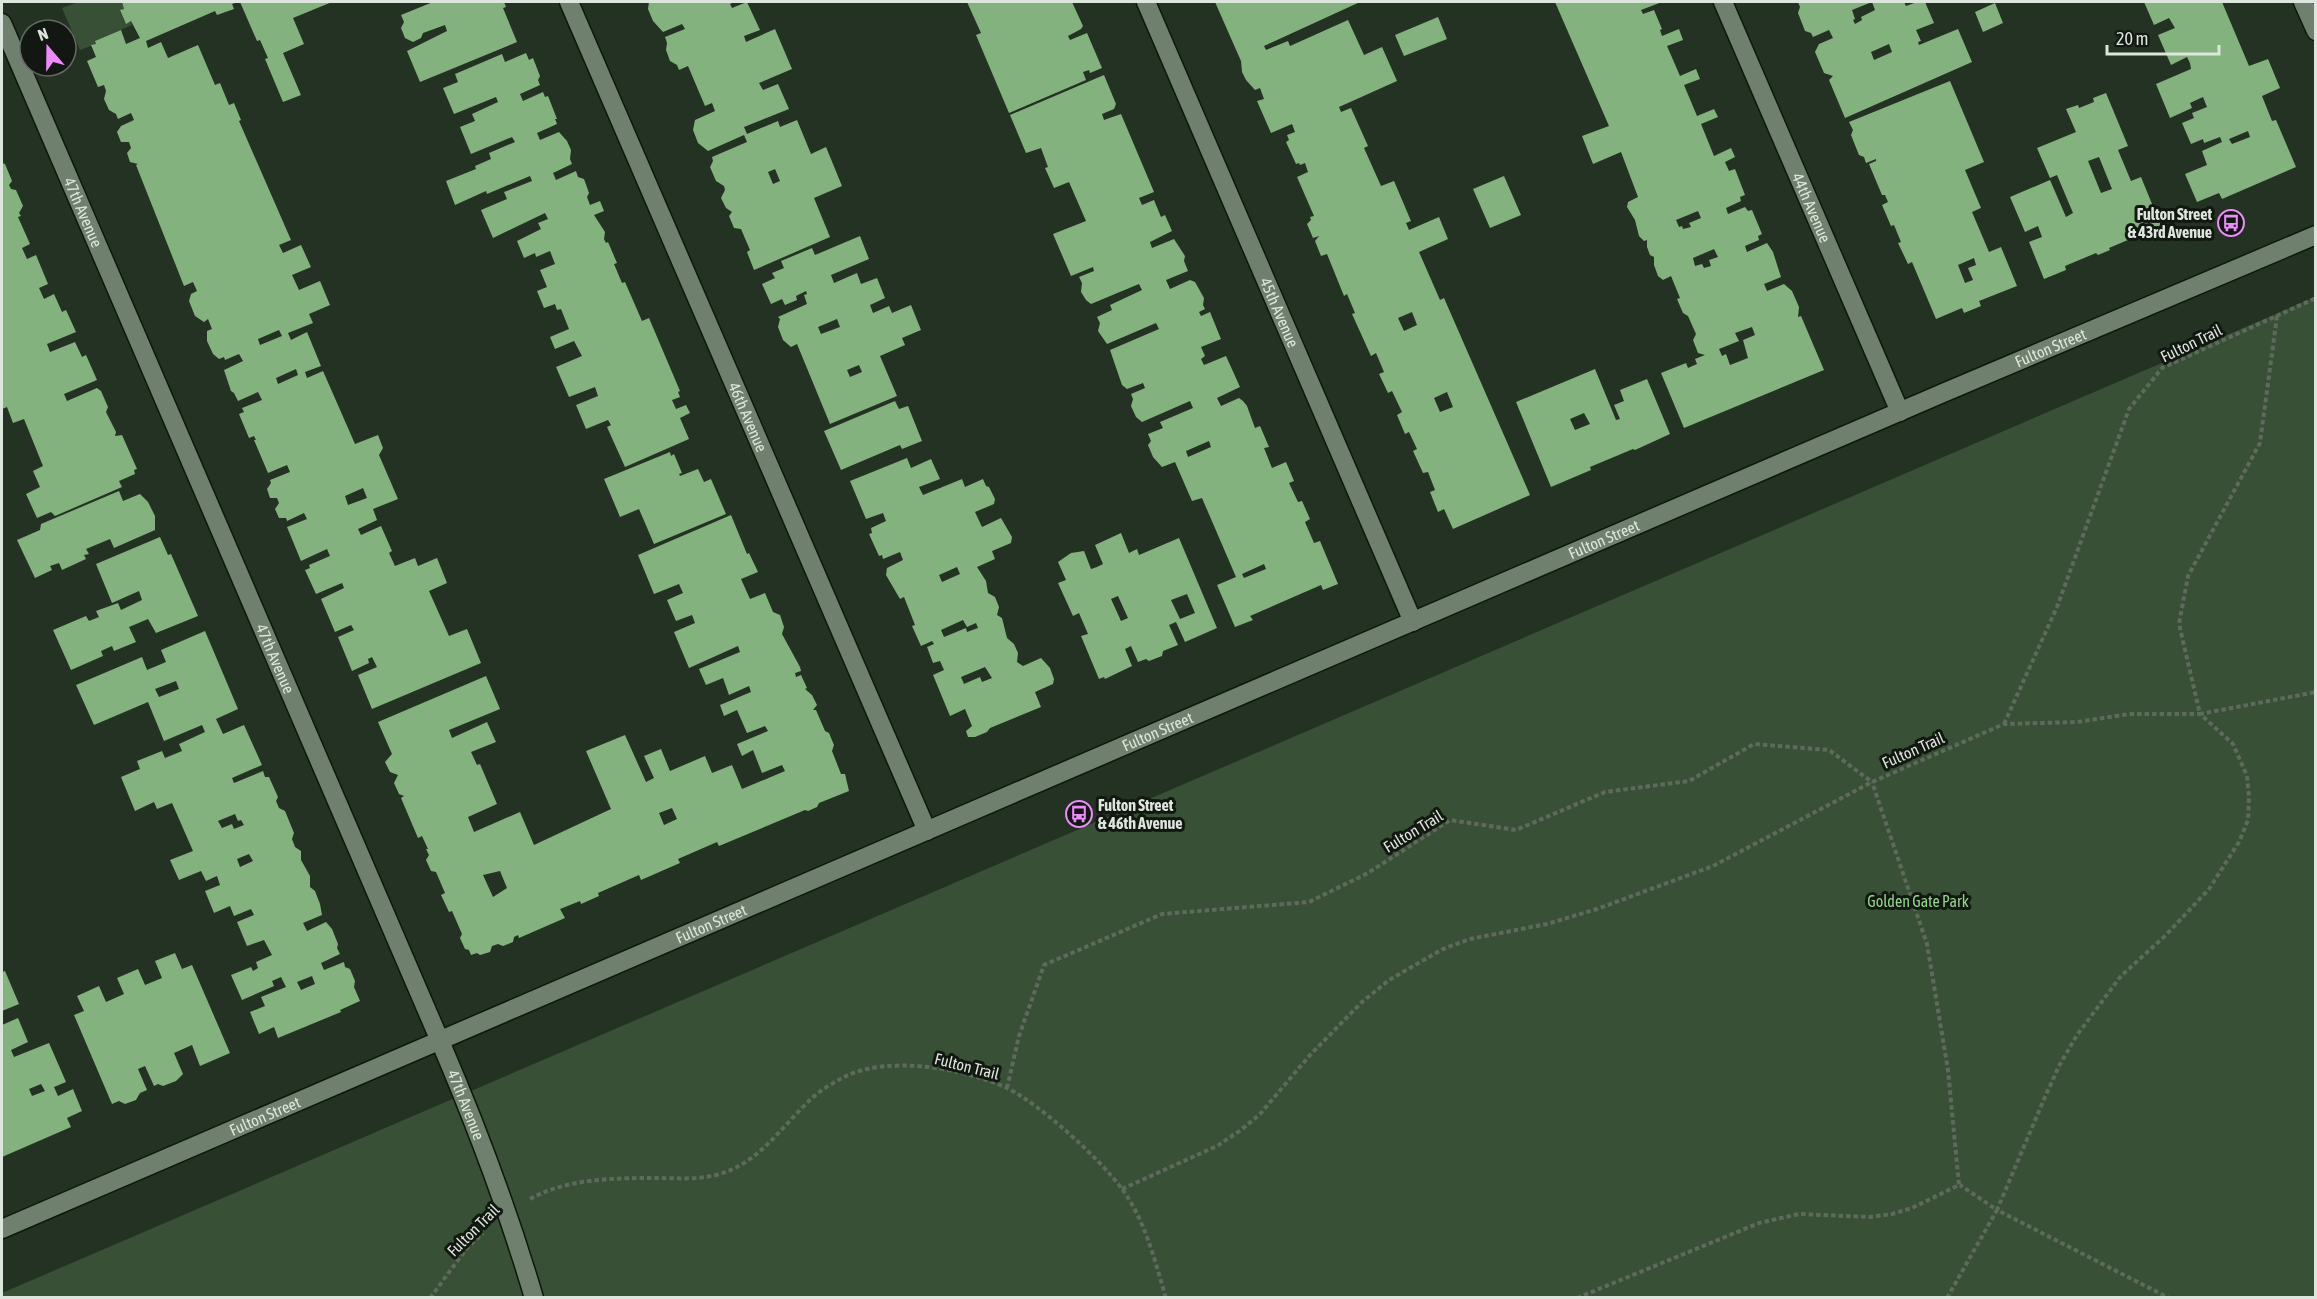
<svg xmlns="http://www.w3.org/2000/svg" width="2317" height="1299" font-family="'Asap Condensed',sans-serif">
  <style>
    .green { fill: #385035 }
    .building { fill: #84b27f; fill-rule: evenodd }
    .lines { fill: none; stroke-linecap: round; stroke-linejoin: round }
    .street-casing { stroke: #0d190b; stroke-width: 21 }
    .secondary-casing { stroke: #0d190b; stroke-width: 21 }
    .path { stroke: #5d6a5c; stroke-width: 4; stroke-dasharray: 4.5 3; stroke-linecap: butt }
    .street { stroke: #70806e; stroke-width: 18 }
    .secondary { stroke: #70806e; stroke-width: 18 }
    .labels { text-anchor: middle; stroke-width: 6; stroke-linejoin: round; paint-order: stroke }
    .street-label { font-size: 16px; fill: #dde6dc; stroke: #121811 }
    .poi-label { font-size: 16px; font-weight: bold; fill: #dde6dc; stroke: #121811; text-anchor: end }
    .park-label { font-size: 16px; fill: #94d48d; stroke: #121811 }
  </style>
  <rect width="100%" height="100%" fill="#243223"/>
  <!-- green -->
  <path class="green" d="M78,2H122L124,9L120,11L125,23L131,21L132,25L95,41L96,44L80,50L62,8Z
    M2315,297V1297L2,1298V1293Z"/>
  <!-- building -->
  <path class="building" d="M122,2H238L232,4L234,9L217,15L215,11L146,41L148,48L161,42L168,58L198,45L215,85L220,83L229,105L234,103L241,120L239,121L291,240L279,245L283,253L301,245L311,267L292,275L299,290L320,281L330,305L309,314L313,323L288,333L291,340L307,332L321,366L305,372L307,378L323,371L355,444L378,435L383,448L379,455L398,499L373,509L377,520L358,529L361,535L381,526L392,551L389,553L395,566L415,558L418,566L437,558L447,583L429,591L449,636L467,629L481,663L372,709L358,675L377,667L372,657L368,659L369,663L352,671L338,637L354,630L351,625L335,632L321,599L344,588L342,583L316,594L305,570L310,568L309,565L330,556L327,549L301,561L287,527L307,519L304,513L287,521L286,518H279L275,509L279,503L277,498H270L267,489L271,483L270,480L290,472L287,465L268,473L254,440H256L254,436L249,438L239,414L244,412L242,408L262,400L258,392L238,401L234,393L231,391L224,370L243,361L239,354L225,360L224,357L219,359L213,354L207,341V331L212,329L208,319L204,322L195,316L189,301L191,294L197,291L193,282L184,286L136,165L138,164L130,162L127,153L131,148L129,142H121L117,132L121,126L134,120L131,113L118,119L116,114L109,110L104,99L106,91L104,85L98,87L87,61L96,57L91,45L96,44L95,41L121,30L126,44L140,38L131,21L126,24L120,10L124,9ZM279,330L282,336L260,345L258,339ZM296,369L298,375L278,384L276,378ZM363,488L367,498L348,505L345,496Z
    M240,2H332L293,18L304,44L283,53L301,95L283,102L265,59L268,58L260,40L257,41Z
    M433,2H504L506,7L503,8L517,42L420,82L407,51L447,31L445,25L423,33L421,38L413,42L405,38L401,28L404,22L401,15Z
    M649,2H734L730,4L732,8L747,2L760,30L744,36L746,42L775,29L792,69L759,83L763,90L778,84L789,109L744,127L747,134L778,121L780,127L797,120L811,154L826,147L842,186L814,198L830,237L754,270L747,252L750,250L741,229L734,228L729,216L732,212L726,208L721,198L725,190L724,186L716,181L710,167L713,161L712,157L747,142L744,135L708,151L698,143L693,130L695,120L715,111L712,103L705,106L688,66L679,70L677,65L670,61L666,50L667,43L665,37L685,29L682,24L663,32L653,21L648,9ZM775,169L780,181L773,184L768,172Z
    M967,2H1072L1083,26L1081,29L1068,36L1070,40L1087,33L1102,68L1090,73L1089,70L1083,72L1086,80L1009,113L976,35L981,33Z
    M1215,2H1360L1264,46L1266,50L1288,41L1290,46L1348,20L1364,55L1382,47L1397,81L1339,107L1341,112L1351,108L1368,146L1364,148L1381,186L1394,181L1411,221L1406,223L1409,230L1439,217L1448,239L1419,252L1440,300L1444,298L1530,495L1453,529L1444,509L1438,512L1430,492L1435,490L1428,472L1423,473L1413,451L1417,449L1409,432L1405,434L1397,415L1402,412L1392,391L1388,393L1379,374L1384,372L1376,353L1371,356L1352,314L1355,313L1347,294L1344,296L1327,254L1321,256L1315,241L1319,236L1313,238L1307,224L1311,220L1310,217L1314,216L1297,177L1308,172L1305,163L1300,165L1299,163L1296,164L1286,142L1289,140L1287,135L1295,132L1292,124L1271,133L1257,101L1264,99L1260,88L1255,90L1246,80L1242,72L1241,61ZM1412,312L1417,325L1404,331L1398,318ZM1447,392L1453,407L1440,412L1434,398Z
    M1555,2H1662L1641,10L1643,14L1654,10L1662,29L1660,30L1662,36L1679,29L1683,40L1667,46L1680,76L1696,69L1700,79L1684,85L1697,116L1714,109L1718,117L1701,124L1714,156L1731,148L1735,157L1725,162L1729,171L1735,169L1745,195L1740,197L1741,201L1726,208L1728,214L1745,207L1748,211L1752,210L1762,234L1758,236L1759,240L1745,246L1747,252L1767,243L1773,252L1781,277L1764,284L1767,291L1784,284L1792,291L1799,307L1798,317L1801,316L1824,370L1684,428L1661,373L1686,363L1688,368L1697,364L1695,359L1705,355L1698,353L1693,340L1696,334L1688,316L1683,313L1677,299L1680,298L1671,276L1663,280L1658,276L1654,265V257L1650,255L1647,247V240L1644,241L1639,236L1635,220L1627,207L1628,202L1638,197L1621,152L1593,164L1582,136L1609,126ZM1698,211L1701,218L1689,223L1691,227L1683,229L1682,226L1679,227L1676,220ZM1714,249L1718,257L1709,260L1711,266L1704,268L1702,264L1695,266L1693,258ZM1752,327L1755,335L1743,340L1748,358L1730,365L1726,354L1722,356L1719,349L1739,341L1735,333Z
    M1798,2H1904L1906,6L1917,2H1925L1934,23L1916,30L1921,41L1918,42L1919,45L1958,29L1972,62L1845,118L1829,80L1833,76L1824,73L1815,52L1819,44L1833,38L1829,30L1813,37L1811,33L1805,31L1798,13L1800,7ZM1872,2L1875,10L1861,17L1862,20L1855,24L1853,20L1855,19L1852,10ZM1889,44L1892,52L1874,60L1871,52Z
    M2144,2H2222L2249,66L2268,59L2280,88L2262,96L2272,121L2276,120L2296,167L2222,199L2219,193L2197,202L2185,174L2207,165L2202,151L2222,142L2220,137L2204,143L2203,139L2191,144L2182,123L2194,118L2192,113L2207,107L2203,97L2190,103L2192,108L2170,118L2156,84L2191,69L2190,63L2187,57L2171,65L2158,35L2175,28L2169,18L2154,25ZM2248,131L2250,137L2232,144L2229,139Z
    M1995,3L2003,23L1983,32L1975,12Z
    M1438,17L1447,39L1404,56L1395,35Z
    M526,53L529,60L533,58L540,76L538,80L540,85L520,94L523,101L543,92L545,97L548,96L557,119H555L557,124L537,133L540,140L559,132L567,141L571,150L570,159L572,164L553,173L556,180L576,171L578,177L584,179L589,193L587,197L590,205L600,201L604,211L594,215L605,232L604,239L606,243L608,242L617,263L614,264L622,283L625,282L642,321L649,318L680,391L678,392L680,397L672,400L676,409L686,405L690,413L680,418L689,439L625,467L607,427L611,425L608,420L586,429L576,405L598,396L595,387L569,397L556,367L582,356L574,341L555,349L550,337L569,329L561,309L557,310L555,304L544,308L537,291L547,287L540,270L555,264L550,251L536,257L535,253L524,258L517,241L541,229L538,223L548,219L545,213L493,238L481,210L507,199L504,192L532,181L530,176L487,194L486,191L455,205L446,181L476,169L475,166L491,159L489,153L515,142L512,137L471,154L460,127L475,121L472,114L498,102L496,97L454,114L443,88L458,82L455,74L502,54L505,62Z
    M1104,75L1116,104L1114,109L1102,114L1104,120L1121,114L1154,192L1139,198L1142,205L1154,200L1161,217L1165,215L1172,231L1150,242L1152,248L1174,239L1185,256L1184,261L1188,271L1166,280L1170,289L1190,280L1195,282L1204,298L1203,305L1205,309L1199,312L1201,316L1210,312L1221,339L1201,347L1205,356L1201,359L1204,365L1226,356L1240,387L1217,398L1221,406L1239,398L1243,401L1247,406L1255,428L1260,426L1269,447L1264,448L1272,468L1286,462L1294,481L1289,483L1298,502L1302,501L1310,519L1305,522L1314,543L1320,541L1338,584L1323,590L1321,585L1250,616L1253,620L1235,627L1217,585L1236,577L1202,498L1192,501L1175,462L1162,467L1153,457L1148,445L1151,441L1148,434L1163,428L1160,422L1193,408L1190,401L1142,422L1136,417L1131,406L1133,399L1131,394L1145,388L1143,383L1127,389L1122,385L1110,350L1159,329L1156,323L1107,344L1098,331L1100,323L1097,317L1112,310L1110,305L1142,290L1139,284L1091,304L1086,300L1081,292L1082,283L1079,277L1094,271L1093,267L1071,276L1053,234L1086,221L1069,182L1054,188L1045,168L1048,167L1041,148L1026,153L1010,115ZM1209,441L1211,447L1188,457L1186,451ZM1264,564L1266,569L1244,578L1242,574Z
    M1950,81L1984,162L1965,170L1981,208L1972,212L1989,252L2001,247L2017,286L1979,301L1981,306L1964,313L1962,308L1936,319L1912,262L1908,264L1898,243L1901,242L1894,225L1891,226L1882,205L1888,202L1885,195H1882L1869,164L1876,161V159L1866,163L1864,157L1859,155L1851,135L1853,130L1849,122ZM1974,258L1976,265L1968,268L1973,280L1965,283L1958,265Z
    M2106,93L2128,146L2118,150L2131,181L2141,177L2161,226L2109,248L2110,250L2098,255L2096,253L2065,266L2066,270L2044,279L2029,242L2042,237L2038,226L2025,232L2010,197L2050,180L2066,217L2073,213L2057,175L2050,178L2037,148L2076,132L2066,109L2078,105L2079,108L2094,102L2093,98ZM2099,157L2112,189L2101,193L2088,161Z
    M2,163L5,164L12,181L9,185L11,189L16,190L23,206L19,213L21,216L18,217L30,244L22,248L27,259L36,255L48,284L39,288L44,299L54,294L62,312L66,310L76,332L47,344L50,352L75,342L82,357L86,355L97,380L64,394L67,401L97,388L101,391L108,407L106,412L116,432L115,436L122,435L137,469L134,470L135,474L119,481L122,487L55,516L51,512L37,518L26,494L40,487L33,471L43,466L24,419L13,423L7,407L2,409Z
    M1504,176L1521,215L1490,228L1473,189Z
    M860,236L869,259L831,275L834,283L857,273L861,284L877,278L885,298L870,305L873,313L889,306L892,313L911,305L921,330L902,338L905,345L880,356L897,396L830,424L797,344L791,347L783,340L778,327L780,319L778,317L807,304L804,295L807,294L806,291L796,296L797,300L785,305L782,299L771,304L762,284L775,278L772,273L784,268L781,261L812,248L815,255ZM837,319L840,327L821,334L818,327ZM859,365L862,372L850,377L847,370Z
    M1595,369L1616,420L1620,419L1614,405L1624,401L1620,390L1647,379L1670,434L1635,450L1633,449L1590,467L1591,470L1551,487L1516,402ZM1584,413L1590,424L1575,430L1570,419Z
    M895,401L899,409L908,406L922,441L902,449L900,445L841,470L824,431Z
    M670,452L671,456L674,454L682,473L679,474L680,476L698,469L704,482L711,479L726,514L654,544L639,509L620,517L604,479Z
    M907,458L911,468L931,459L940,479L919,487L923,495L962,479L965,487L983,479L986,486L989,487L995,499L994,504L975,512L982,527L1001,518L1012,537L1011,543L992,551L995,559L977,567L986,581L988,593L995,597L999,607L997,615L1002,618L1007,638L1014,644L1018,653L1017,662L1023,666L1041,658L1050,668L1054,679L1053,684L1035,692L1041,707L990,728L987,732L975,737H968L966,731L972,726L965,709L950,716L933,675L944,670L940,661L933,663L927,647L934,644L932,641L921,646L912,626L915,625L904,597L900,599L886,575L887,568L903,560L900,552L883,559L882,555L879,556L869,534L872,533L871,528L886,521L883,513L866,519L850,481ZM957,567L960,574L942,582L939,575ZM963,620L967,627L976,623L978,628L967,632L966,628L944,637L941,630ZM985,667L992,678L982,682L980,677L964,684L961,677Z
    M119,491L123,501L140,494L148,502L155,516V530L114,548L110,539L86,549L89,554L84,555L86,559L62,570L59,563L50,566L52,570L35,578L17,540L40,530L41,524Z
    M731,515L747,554L749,553L758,572L741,579L750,599L765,593L773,612L780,615L784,627L782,634L800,667L801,671L795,673L796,677L801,675L807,688L805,689L812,695L817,705L813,710H816L825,731L829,733L834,745L832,751L841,774H845L849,791L819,803L817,807L808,811L805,810L719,846L717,842L678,859L680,863L641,880L639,875L598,893L599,896L581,904L580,901L560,909L565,918L519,938L518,935L514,937L513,942L503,946L498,944L492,946L490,952L480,955L477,953L471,955L469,950L465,949L460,938L462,934L452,911L449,912L441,895L445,893L436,872L431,871L426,860L429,855L426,849H428L422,836L418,838L401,798L404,796L399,794L394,783L398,775L390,772L385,762L392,754L378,722L486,676L500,709L449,730L452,738L487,722L496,742L471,752L477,765L480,764L497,804L468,817L474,832L520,812L534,845L611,809L586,751L625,735L646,782L654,778L644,756L661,749L670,771L705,756L712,773L732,765L742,789L785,771L782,765L762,773L753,750L742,756L737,744L768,731L765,726L747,733L737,710L724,716L720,705L751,692L749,686L729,695L723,678L706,685L699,669L740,652L738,646L689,668L674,632L695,623L692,615L676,621L667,600L683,593L679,584L654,594L638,555ZM672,808L677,819L664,825L659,813ZM500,871L507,888L493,897L483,875Z
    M1121,533L1129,553L1137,549L1139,555L1179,538L1217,628L1185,642L1176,622L1169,625L1178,645L1163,651L1162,656L1149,661L1146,659L1138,662L1131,646L1125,649L1132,666L1105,679L1104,677L1099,679L1081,636L1088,634L1079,613L1073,616L1058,583L1066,580L1058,562L1071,553L1084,551L1091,569L1097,567L1103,564L1095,545ZM1187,594L1195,613L1180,619L1171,600ZM1118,596L1128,618L1121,621L1111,599Z
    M160,537L168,555L171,554L198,616L156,633L148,619L129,627L136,642L114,651L112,646L101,651L103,656L71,670L53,630L86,616L89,621L99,617L96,611L118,603L121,610L142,600L139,591L112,603L96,564Z
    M205,631L238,709L216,719L223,734L244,725L262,765L232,778L234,783L263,771L265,777H269L278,797L276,801L279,808L285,811L294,833L292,839L295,847L301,851V860L310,876V887L315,891L320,904L322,915L303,923L307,931L326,922L332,929L338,944L337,948L340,954L321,963L324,970L344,962L345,967L350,969L355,981L354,987L360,1001L340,1010L341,1012L278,1038L274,1027L259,1034L250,1012L265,1006L261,997L286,987L281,977L272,981L274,986L242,1000L231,975L251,967L253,971L258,968L256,962L272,955L264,940L247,946L237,922L254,915L251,909L234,916L230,906L214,913L205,891L220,885L217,876L206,881L201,871L179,880L170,860L193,851L172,803L157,809L154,802L135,811L121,777L140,769L137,761L162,751L165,758L182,751L179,744L205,732L202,725L164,741L148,702L94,725L76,685L142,657L147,670L166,662L161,650ZM176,681L179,689L159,697L155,689ZM235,814L238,821L241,820L244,825L234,829L232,824L222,828L218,821ZM249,854L253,861L240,867L237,859ZM312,976L315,984L301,990L297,982Z
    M175,953L182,969L192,965L230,1053L200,1066L192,1045L174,1053L183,1074L176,1081L163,1086L158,1084L154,1086L145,1066L138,1069L147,1090L140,1093L136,1100L125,1104L119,1101L112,1104L74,1015L84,1011L77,996L99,986L106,1002L124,994L117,978L138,969L145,985L162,978L155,961Z
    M5,971L19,1004L2,1011V972Z
    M18,1018L28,1042L11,1050L14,1057L49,1043L66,1082L54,1087L58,1096L73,1089L82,1111L67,1118L71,1127L2,1157V1025ZM41,1084L45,1091L32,1096L29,1089Z"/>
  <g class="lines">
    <defs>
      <g id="street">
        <path id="s1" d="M569,2L927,831"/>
        <path id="s2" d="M1146,2L1413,622"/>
        <path id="s3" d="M1723,2L1900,412"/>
        <path d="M2303,2L2316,31"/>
        <path id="s4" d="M2,23L440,1041"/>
      </g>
      <g id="secondary">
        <path id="s5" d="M440,1041C476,1125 508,1210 534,1298"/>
        <path id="s6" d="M2,1229L1943,393L2316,235"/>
      </g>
    </defs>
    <!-- street casing -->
    <use href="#street" class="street-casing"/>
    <!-- secondary casing -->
    <use href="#secondary" class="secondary-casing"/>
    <!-- path -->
    <path class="path" d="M2277,316L2260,443L2188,576L2179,624L2200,714L2316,692
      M2004,724L2057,607L2129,409L2162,368L2316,298
      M2316,782V792
      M1007,1088L1019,1036L1044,965L1162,914L1309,902L1368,873L1450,820L1516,830L1605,792L1689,781L1754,744L1829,750L1872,782
      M1122,1189L1217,1146L1241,1130L1260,1114L1310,1055L1362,1002L1389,980L1443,949L1470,939L1547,924L1597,909L1713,866L1872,782L2004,724L2077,722L2129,714H2200L2233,744L2247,776L2249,797L2248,820L2239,842L2209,889L2166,935L2121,976L2077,1035L2059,1066L2045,1097L1997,1210L2169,1298
      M530,1199C566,1179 612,1178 653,1178C674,1178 696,1180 716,1175C758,1164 778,1131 807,1103C817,1092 831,1084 844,1077C888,1055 963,1068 1007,1088C1041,1105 1099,1158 1122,1189C1145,1220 1155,1261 1166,1298
      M430,1298L467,1248L483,1233
      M1577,1298L1759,1223L1799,1214L1870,1217L1892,1214L1912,1208L1959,1185L1948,1070L1927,944L1872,782
      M1947,1298L1997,1210L1960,1185"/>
    <!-- street -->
    <use href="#street" class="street"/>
    <!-- secondary -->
    <use href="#secondary" class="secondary"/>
  </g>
  <!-- icons -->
  <defs>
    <symbol id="bus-ring" viewBox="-11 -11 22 22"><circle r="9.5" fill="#121811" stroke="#ec8cfb" stroke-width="1.5"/><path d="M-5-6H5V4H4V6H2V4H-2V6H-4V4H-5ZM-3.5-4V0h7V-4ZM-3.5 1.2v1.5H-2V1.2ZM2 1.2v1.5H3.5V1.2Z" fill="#ec8cfb"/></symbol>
  </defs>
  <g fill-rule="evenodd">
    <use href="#bus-ring" x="2216" y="208" width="30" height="30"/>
    <use href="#bus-ring" x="1064" y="799" width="30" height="30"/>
  </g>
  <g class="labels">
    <!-- street labels -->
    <g class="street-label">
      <text dy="6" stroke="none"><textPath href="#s3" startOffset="224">44th Avenue</textPath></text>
      <text dy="6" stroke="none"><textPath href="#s4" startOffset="206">47th Avenue</textPath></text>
      <text dy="6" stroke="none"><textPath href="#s2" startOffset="338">45th Avenue</textPath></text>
      <text transform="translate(2191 343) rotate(-26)" y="6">Fulton Trail</text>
      <text dy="6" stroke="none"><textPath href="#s6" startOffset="2230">Fulton Street</textPath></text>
      <text dy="6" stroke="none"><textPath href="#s1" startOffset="452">46th Avenue</textPath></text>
      <text dy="6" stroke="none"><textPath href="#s6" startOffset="1744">Fulton Street</textPath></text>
      <text dy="6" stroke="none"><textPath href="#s4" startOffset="692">47th Avenue</textPath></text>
      <text dy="6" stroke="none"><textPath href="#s6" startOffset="1258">Fulton Street</textPath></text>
      <text transform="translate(1913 750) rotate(-24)" y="6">Fulton Trail</text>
      <text transform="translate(1413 831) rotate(-31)" y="6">Fulton Trail</text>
      <text dy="6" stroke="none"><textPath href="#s6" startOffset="772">Fulton Street</textPath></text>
      <text transform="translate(967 1066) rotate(14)" y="6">Fulton Trail</text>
      <text dy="6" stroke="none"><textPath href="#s5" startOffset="69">47th Avenue</textPath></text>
      <text dy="6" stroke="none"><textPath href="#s6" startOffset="286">Fulton Street</textPath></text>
      <text transform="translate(473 1230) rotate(-45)" y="6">Fulton Trail</text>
    </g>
    <!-- poi labels -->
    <g class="poi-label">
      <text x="2212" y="220">Fulton Street<tspan x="2212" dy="18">&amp; 43rd Avenue</tspan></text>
      <text x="1098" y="811" text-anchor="start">Fulton Street<tspan x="1098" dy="18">&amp; 46th Avenue</tspan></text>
    </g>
    <!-- park labels -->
    <g class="park-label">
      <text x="1918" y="907">Golden Gate Park</text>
    </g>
  </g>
  <!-- border -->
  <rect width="2317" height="1299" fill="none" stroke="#dde6dc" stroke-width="6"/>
  <!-- north arrow -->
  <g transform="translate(48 48) rotate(340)"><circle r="28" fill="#121811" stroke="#636a62" stroke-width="1.5"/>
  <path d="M0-4.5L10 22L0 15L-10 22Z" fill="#ec8cfb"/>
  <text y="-9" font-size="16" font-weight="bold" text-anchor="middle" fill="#dde6dc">N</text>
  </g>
  <!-- scale -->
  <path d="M2107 45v9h112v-9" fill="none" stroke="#dde6dc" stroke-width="3"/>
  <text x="2116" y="45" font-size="18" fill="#dde6dc" stroke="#121811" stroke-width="4.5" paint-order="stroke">20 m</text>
</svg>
